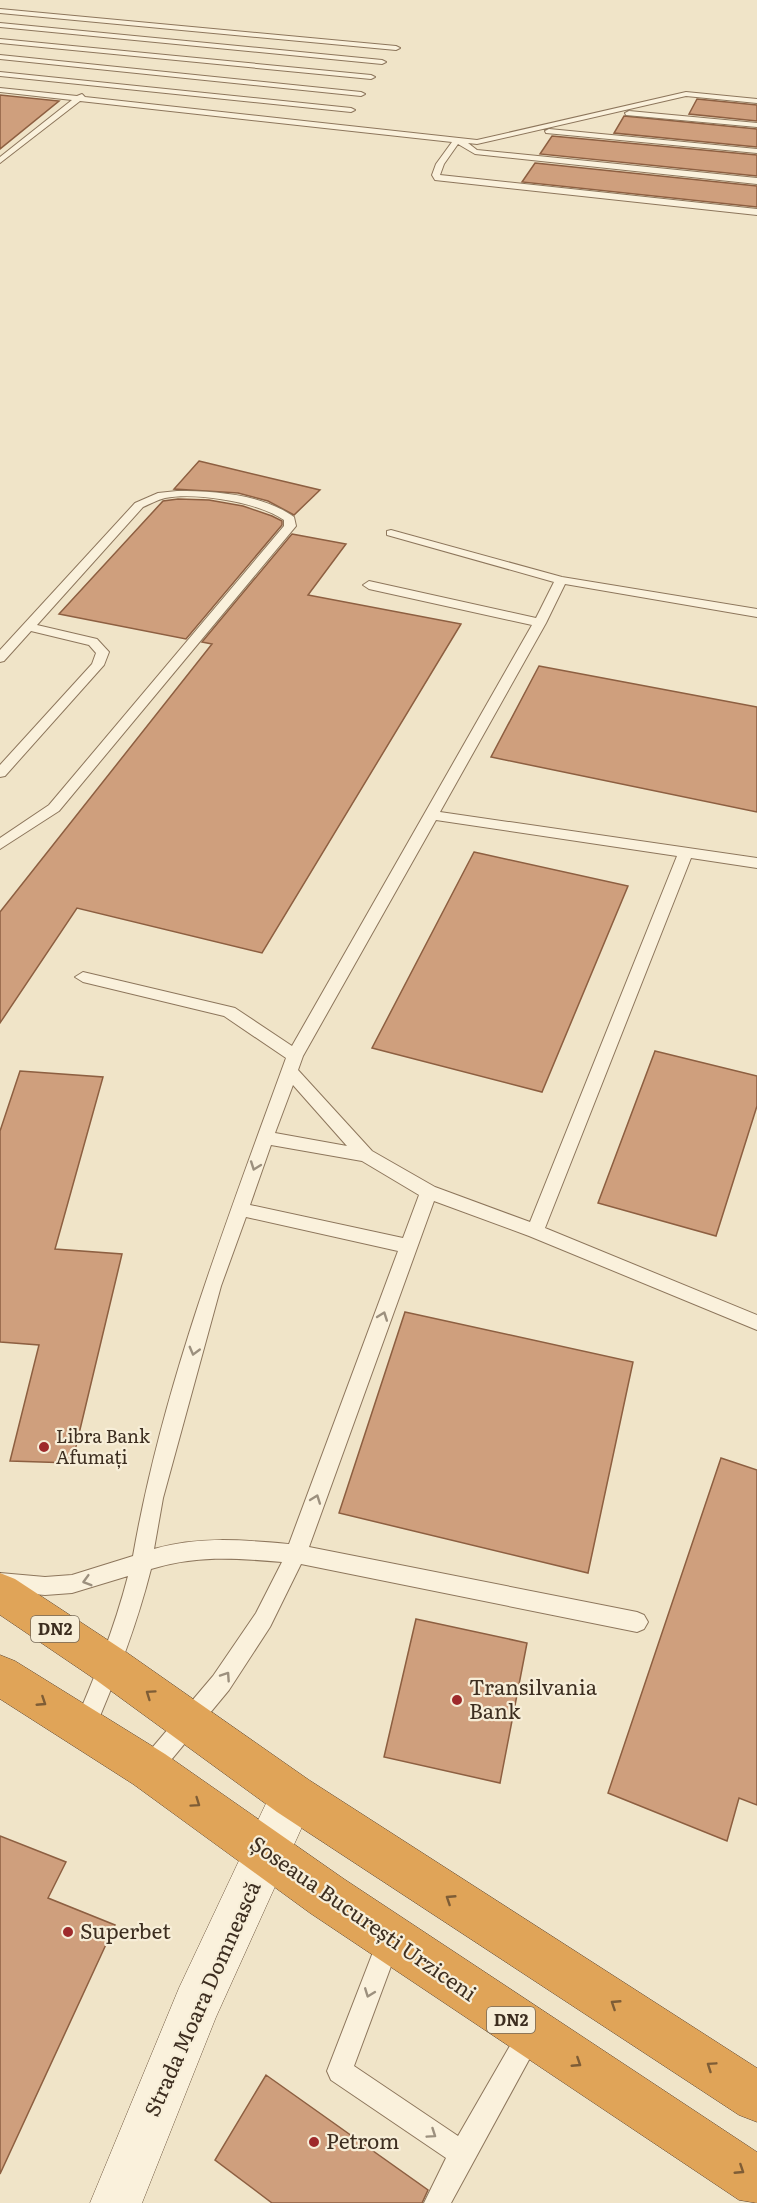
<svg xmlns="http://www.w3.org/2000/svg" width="757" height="2203" font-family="Literata,serif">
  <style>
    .building { fill: #cf9f7d; stroke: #8d5f41; stroke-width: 1.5 }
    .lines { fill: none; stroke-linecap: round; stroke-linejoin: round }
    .lane-casing { stroke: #8d765c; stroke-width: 2 }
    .secondary-casing { stroke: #6f573f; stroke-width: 1 }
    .highway-casing { stroke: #5b4430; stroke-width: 1 }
    .lane { fill: #faf1dc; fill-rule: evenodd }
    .secondary { fill: #faf1dc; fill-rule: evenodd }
    .highway { fill: #e0a458; fill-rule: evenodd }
    .oneway { stroke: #9c907e }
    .oneway2 { stroke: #7e5d36 }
    .poi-dot { fill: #9e2a2b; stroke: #f7eed8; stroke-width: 2 }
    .labels { text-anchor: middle; stroke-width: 4.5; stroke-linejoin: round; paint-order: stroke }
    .shield { fill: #f7eed8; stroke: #756857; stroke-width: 1.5 }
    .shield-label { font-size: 16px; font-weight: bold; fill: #3d2e20 }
    .poi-label { font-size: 18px; fill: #3d2e20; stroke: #f7eed8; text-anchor: start }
    .near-poi-label { font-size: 21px; fill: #3d2e20; stroke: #f7eed8; text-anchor: start }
    .near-street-label { font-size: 21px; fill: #3d2e20; stroke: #f7eed8 }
  </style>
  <rect width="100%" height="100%" fill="#f0e4c8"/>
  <!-- building -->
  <path class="building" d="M0,95L59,101L0,149Z
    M697,99L757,105V121L689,114Z
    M624,116L757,129V147L614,133Z
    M552,136L757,155V176L540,154Z
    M535,163L757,186V207L522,182Z
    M199,461L320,490L294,515L268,501L238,493L174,489Z
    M178,499L209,500L243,506L272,516L282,521V525L186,639L59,614L163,501Z
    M292,534L346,544L308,595L461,624L262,953L77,908L0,1023V912L212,644L202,642Z
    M539,666L757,707V812L491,757Z
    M474,852L628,886L542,1092L372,1048Z
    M655,1051L757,1076V1106L716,1236L598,1203Z
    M20,1071L103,1077L55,1249L122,1254L72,1463L10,1461L39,1345L0,1342V1131Z
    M405,1312L633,1362L588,1573L339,1513Z
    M721,1458L757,1470V1805L739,1798L727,1841L608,1793Z
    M416,1619L527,1643L500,1783L384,1757Z
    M0,1836L66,1862L48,1898L115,1925L0,2174Z
    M266,2075L428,2190L422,2203H272L215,2160Z"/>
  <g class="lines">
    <defs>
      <path id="lane" d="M0,9L396,46L400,48L396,50L0,13Z
        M0,23L382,60L386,62L382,64L0,27Z
        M0,39L371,75L375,77L371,79L0,43Z
        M0,55L361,92L365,94L361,96L0,59Z
        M0,72L351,108L355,110L351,112L0,76Z
        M0,88L77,96L82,94L85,97L477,140L686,92L757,99V103L686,96L477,144L468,143L477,150L757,178V184L475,154L458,144L444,164L440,175L757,209V215L435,180L432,175L436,164L452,142L80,101L0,163V157L72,100L0,92Z
        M629,111L757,123V127L626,115L625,113Z
        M549,129L757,149V153L546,133L545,131Z
        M177,491C215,491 262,494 294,517L296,526L59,811L0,849V838L49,805L284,526V520C258,502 196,492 165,498C157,500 150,504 143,507L37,625L97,639L109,652L104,665L5,776L0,777V765L92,664L96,653L89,645L31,631L4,661L0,662V650L135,503L158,493Z
        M391,530L562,577L757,609V617L565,584L546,623L440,812L757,858V868L691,858L545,1228L757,1315V1330L529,1236L434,1201L309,1547L637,1612L644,1615L648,1622L644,1629L637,1632L301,1564L270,1627L229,1690L157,1777L149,1780L141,1777L138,1769L141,1761L213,1676L256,1613L282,1562C235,1558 196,1555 151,1569C136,1628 115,1682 91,1737L83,1741L75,1737L72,1730C94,1679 114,1630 128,1576L72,1593L45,1595L0,1591V1573L45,1577L72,1575L133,1556C163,1384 227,1221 286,1058L224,1016L83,982L75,977L83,972L235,1008L292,1046L532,625L369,589L363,585L369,581L536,618L554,582L387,535V531ZM436,820L677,856L530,1222L435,1187L372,1151L298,1070L303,1056ZM293,1085L347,1146L275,1133ZM271,1145L362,1161L419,1195L403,1238L250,1205ZM246,1217L398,1251L289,1544C243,1540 199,1536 154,1549L163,1498L221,1286Z
        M388,1930L396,1934L400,1942L354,2066L458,2136L522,2025L531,2022L540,2025L543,2034L451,2203H424L446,2158L331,2080L327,2071L380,1934Z"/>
      <path id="secondary" d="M293,1774L309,1780L316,1796L216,2017L142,2203H90L179,1988L277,1780Z"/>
      <path id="highway" d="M0,1573L15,1579L126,1652L309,1780L757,2068V2122L739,2115L277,1812L96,1680L0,1615Z
        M0,1655L15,1661L165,1754L344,1879L757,2152V2203L739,2200L310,1913L133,1784L0,1699Z"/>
    </defs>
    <!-- lane casing -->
    <use href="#lane" class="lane-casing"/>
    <!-- secondary casing -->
    <use href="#secondary" class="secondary-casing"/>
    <!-- highway casing -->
    <use href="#highway" class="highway-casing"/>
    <!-- lane -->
    <use href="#lane" class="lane"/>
    <!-- secondary -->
    <use href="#secondary" class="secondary"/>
    <!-- highway -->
    <use href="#highway" class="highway"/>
  </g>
  <!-- one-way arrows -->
  <defs><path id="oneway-chevron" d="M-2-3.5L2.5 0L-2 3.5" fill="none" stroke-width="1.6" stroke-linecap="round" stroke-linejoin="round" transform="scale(1.5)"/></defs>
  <g class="oneway">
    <use href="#oneway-chevron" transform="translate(255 1166) rotate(110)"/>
    <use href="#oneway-chevron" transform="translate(383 1316) rotate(-70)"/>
    <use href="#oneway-chevron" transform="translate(194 1351) rotate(105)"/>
    <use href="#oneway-chevron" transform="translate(316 1499) rotate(-70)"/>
    <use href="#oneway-chevron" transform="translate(87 1581) rotate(164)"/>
    <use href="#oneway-chevron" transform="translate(226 1676) rotate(-56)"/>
    <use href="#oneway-chevron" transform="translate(369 1993) rotate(111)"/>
    <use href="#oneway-chevron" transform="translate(432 2134) rotate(34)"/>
  </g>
  <g class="oneway2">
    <use href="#oneway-chevron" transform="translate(150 1694) rotate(-145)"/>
    <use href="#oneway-chevron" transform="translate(42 1702) rotate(33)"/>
    <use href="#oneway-chevron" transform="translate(196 1803) rotate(35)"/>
    <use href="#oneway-chevron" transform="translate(450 1899) rotate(-147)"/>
    <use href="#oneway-chevron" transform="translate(615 2004) rotate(-147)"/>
    <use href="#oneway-chevron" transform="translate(577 2063) rotate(33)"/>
    <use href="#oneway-chevron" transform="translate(711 2066) rotate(-146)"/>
    <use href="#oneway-chevron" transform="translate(740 2170) rotate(33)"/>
  </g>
  <!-- markers -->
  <g class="poi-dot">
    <circle cx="44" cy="1447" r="6"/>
    <circle cx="457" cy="1700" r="6"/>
    <circle cx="68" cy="1932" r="6"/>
    <circle cx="314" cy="2142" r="6"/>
  </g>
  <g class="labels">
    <!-- shield labels -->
    <g class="shield">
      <rect x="31" y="1616" width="48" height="26" rx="4.5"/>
      <rect x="487" y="2007" width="48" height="26" rx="4.5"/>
    </g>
    <g class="shield-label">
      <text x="55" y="1635">DN2</text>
      <text x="511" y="2026">DN2</text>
    </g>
    <!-- poi labels -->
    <g class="poi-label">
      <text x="56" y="1443">Libra Bank<tspan x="56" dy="21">Afumați</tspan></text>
    </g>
    <!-- near-poi labels -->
    <g class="near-poi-label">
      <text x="469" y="1695">Transilvania<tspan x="469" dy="24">Bank</tspan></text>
      <text x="80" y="1939">Superbet</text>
      <text x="326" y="2149">Petrom</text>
    </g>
    <!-- near-street labels -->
    <g class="near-street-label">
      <text transform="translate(363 1919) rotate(35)" y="7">Șoseaua București Urziceni</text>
      <text transform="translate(203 1999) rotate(-66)" y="7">Strada Moara Domnească</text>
    </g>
  </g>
</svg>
